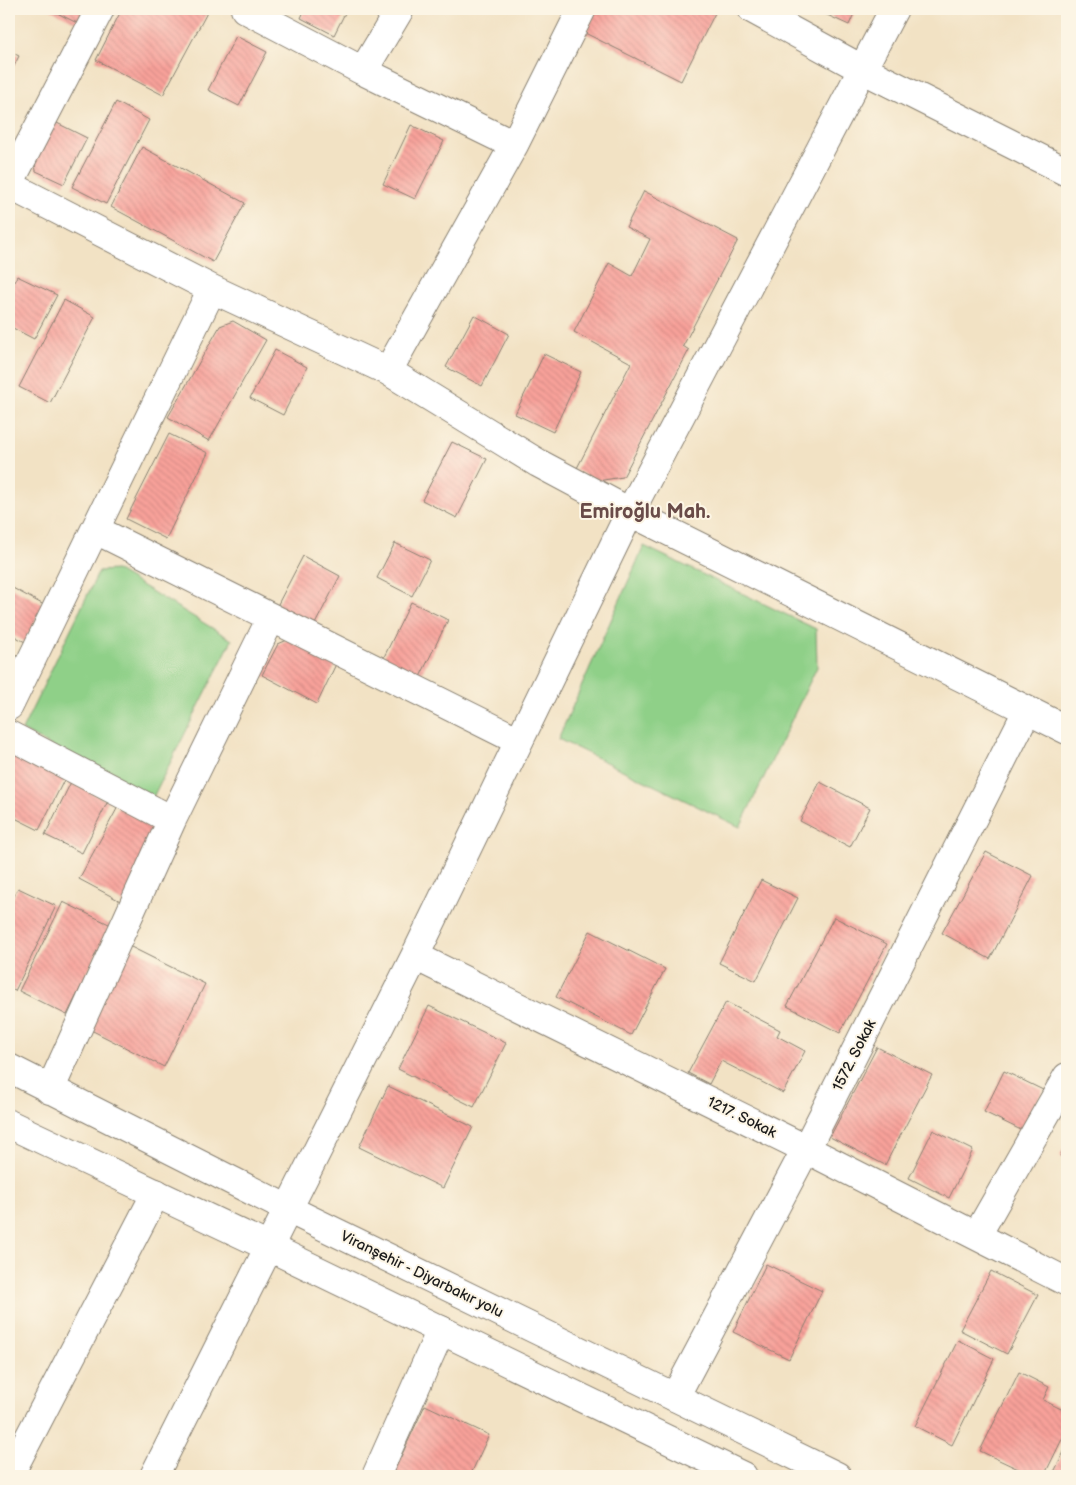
<svg xmlns="http://www.w3.org/2000/svg" width="1076" height="1485" font-family="'Balsamiq Sans',sans-serif">
  <style>
    .green { fill: #8fd088; stroke: #567652 }
    .building { fill: url(#building-back-hatch) }
    .lines { fill: none; stroke-linecap: round; stroke-linejoin: round }
    .minor-casing { stroke: #877f70; stroke-width: 30 }
    .major-casing { stroke: #877f70; stroke-width: 30 }
    .minor { stroke: #fff; stroke-width: 28 }
    .major { stroke: #fff; stroke-width: 28 }
    .labels { text-anchor: middle; stroke-width: 4; stroke-linejoin: round; paint-order: stroke }
    .street-label { font-size: 15px; fill: #1c1c1c; stroke: #fcf5e5 }
    .district-label { font-size: 20px; font-weight: bold; fill: #694b48; stroke: #fcf5e5 }
  </style>
  <defs>
    <pattern id="building-back-hatch" width="6" height="6" patternUnits="userSpaceOnUse" patternTransform="scale(1.25)"><rect width="6" height="6" fill="#f8a19a"/><path d="M-1 5l2 2M0 0l6 6M5-1l2 2" fill="none" stroke="#d48a84"/></pattern>
  </defs>
  <rect width="100%" height="100%" fill="#fcf5e5"/>
  <filter id="ink" filterUnits="userSpaceOnUse"><feTurbulence type="fractalNoise" baseFrequency=".02" numOctaves="2"/><feDisplacementMap in="SourceGraphic" scale="10" xChannelSelector="R" yChannelSelector="G"/><feConvolveMatrix kernelMatrix="1 2 1 2 8 2 1 2 1" color-interpolation-filters="sRGB"/></filter>
  <filter id="wash" filterUnits="userSpaceOnUse"><feTurbulence type="fractalNoise" baseFrequency=".0096" numOctaves="4" result="noise"/><feDisplacementMap in="SourceGraphic" scale="20" xChannelSelector="R" yChannelSelector="G"/><feGaussianBlur stdDeviation="1.12" result="paint"/><feColorMatrix in="noise" values="0 0 0 0 0 0 0 0 0 0 0 0 0 0 0 0 0 1.4 0 .05"/><feComposite in="paint" operator="in"/></filter>
  <g filter="url(#wash)">
    <rect width="100%" height="100%" fill="#f2e2c4"/>
    <!-- green -->
    <path class="green" d="M644,546L816,629L817,667L740,827L558,739Z
      M116,570L232,640L151,801L22,730L99,571Z"/>
    <g id="blocks">
      <!-- building -->
      <path class="building" d="M49,9H87L79,24Z
        M122,9H209L163,95L96,60Z
        M305,9H347L334,35L301,18Z
        M597,9H717L681,81L585,33Z
        M814,9H856L849,25Z
        M236,36L267,52L239,106L208,90Z
        M9,51L19,56L9,76Z
        M116,102L149,120L106,204L72,187Z
        M53,121L87,138L64,184L36,171L34,157Z
        M411,125L444,141L415,199L383,184Z
        M142,147L245,203L213,262L111,207Z
        M644,191L738,240L683,346L689,350L623,477L597,481L576,470L631,363L574,332L609,263L632,276L650,239L626,227Z
        M17,276L57,295L34,339L9,326V292Z
        M64,300L95,317L50,403L19,387Z
        M474,315L509,334L482,386L446,367Z
        M233,321L266,340L209,441L168,417L220,326Z
        M275,350L307,367L283,415L250,398Z
        M544,354L581,372L553,432L515,414Z
        M169,434L208,453L166,539L126,519Z
        M452,442L487,459L457,518L422,500Z
        M395,543L430,560L412,596L377,578Z
        M303,556L340,576L314,626L277,606Z
        M9,586L44,605L25,642L9,633Z
        M411,602L448,620L418,681L381,663Z
        M292,638L337,662L317,704L262,675L278,644Z
        M9,750L65,778L39,830L9,815Z
        M71,782L108,801L82,853L45,835Z
        M820,782L870,808L850,847L800,821Z
        M119,805L158,824L124,903L79,879Z
        M986,852L1033,876L990,959L942,933Z
        M761,880L798,898L756,981L719,963Z
        M18,888L56,906L15,991L9,988V906Z
        M63,902L111,925L67,1015L19,991Z
        M834,917L887,944L840,1033L787,1006Z
        M590,931L665,969L631,1035L556,997Z
        M129,946L205,984L164,1067L89,1029Z
        M726,1002L780,1030L777,1036L805,1051L783,1093L721,1061L709,1084L688,1073Z
        M429,1006L506,1043L474,1107L398,1069Z
        M877,1047L932,1075L885,1165L830,1137Z
        M1004,1071L1043,1090L1023,1131L984,1112Z
        M388,1086L473,1127L443,1188L359,1147Z
        M933,1130L973,1150L949,1198L909,1178Z
        M1067,1143V1160L1060,1156Z
        M766,1264L822,1291L789,1359L733,1332Z
        M991,1271L1038,1295L1007,1354L960,1330Z
        M958,1340L994,1359L952,1445L915,1426Z
        M1019,1372L1049,1387L1043,1400L1067,1412V1429L1044,1476H1033L980,1451Z
        M425,1405L489,1435L470,1476H392Z
        M1067,1446V1476H1052Z"/>
    </g>
  </g>
  <g filter="url(#ink)">
    <use href="#blocks" fill-opacity="0" stroke="#877f70" stroke-width="1"/>
    <g class="lines">
      <defs>
        <path id="minor" d="M245,9L363,71L514,145
          M752,9L862,69L1067,172
          M363,71L400,9
          M9,184L100,9
          M9,185L212,289L388,371L538,463L630,512L1067,730
          M388,371L514,145L582,9
          M96,530L519,741
          M9,706L212,289
          M9,735L172,820
          M415,956L806,1149L1067,1282
          M50,1090L172,820L271,618
          M977,1235L1067,1077
          M675,1397L806,1149L1027,711
          M9,1476L156,1193
          M154,1476L415,956L630,512L894,9
          M376,1476L441,1330"/>
        <path id="major" d="M9,1068L288,1209L837,1476
          M9,1124L269,1247L743,1476"/>
      </defs>
      <!-- minor casing -->
      <use href="#minor" class="minor-casing"/>
      <!-- major casing -->
      <use href="#major" class="major-casing"/>
      <!-- minor -->
      <use href="#minor" class="minor"/>
      <!-- major -->
      <use href="#major" class="major"/>
    </g>
  </g>
  <g class="labels">
    <!-- street labels -->
    <g class="street-label">
      <text transform="translate(854 1055) rotate(-63)" y="5">1572. Sokak</text>
      <text transform="translate(742 1117) rotate(26)" y="5">1217. Sokak</text>
      <text transform="translate(422 1274) rotate(26)" y="5">Viranşehir - Diyarbakır yolu</text>
    </g>
    <!-- district labels -->
    <g class="district-label">
      <text x="645" y="518">Emiroğlu Mah.</text>
    </g>
  </g>
  <!-- margin -->
  <rect width="1076" height="1485" fill="none" stroke="#fcf5e5" stroke-width="30"/>
</svg>
